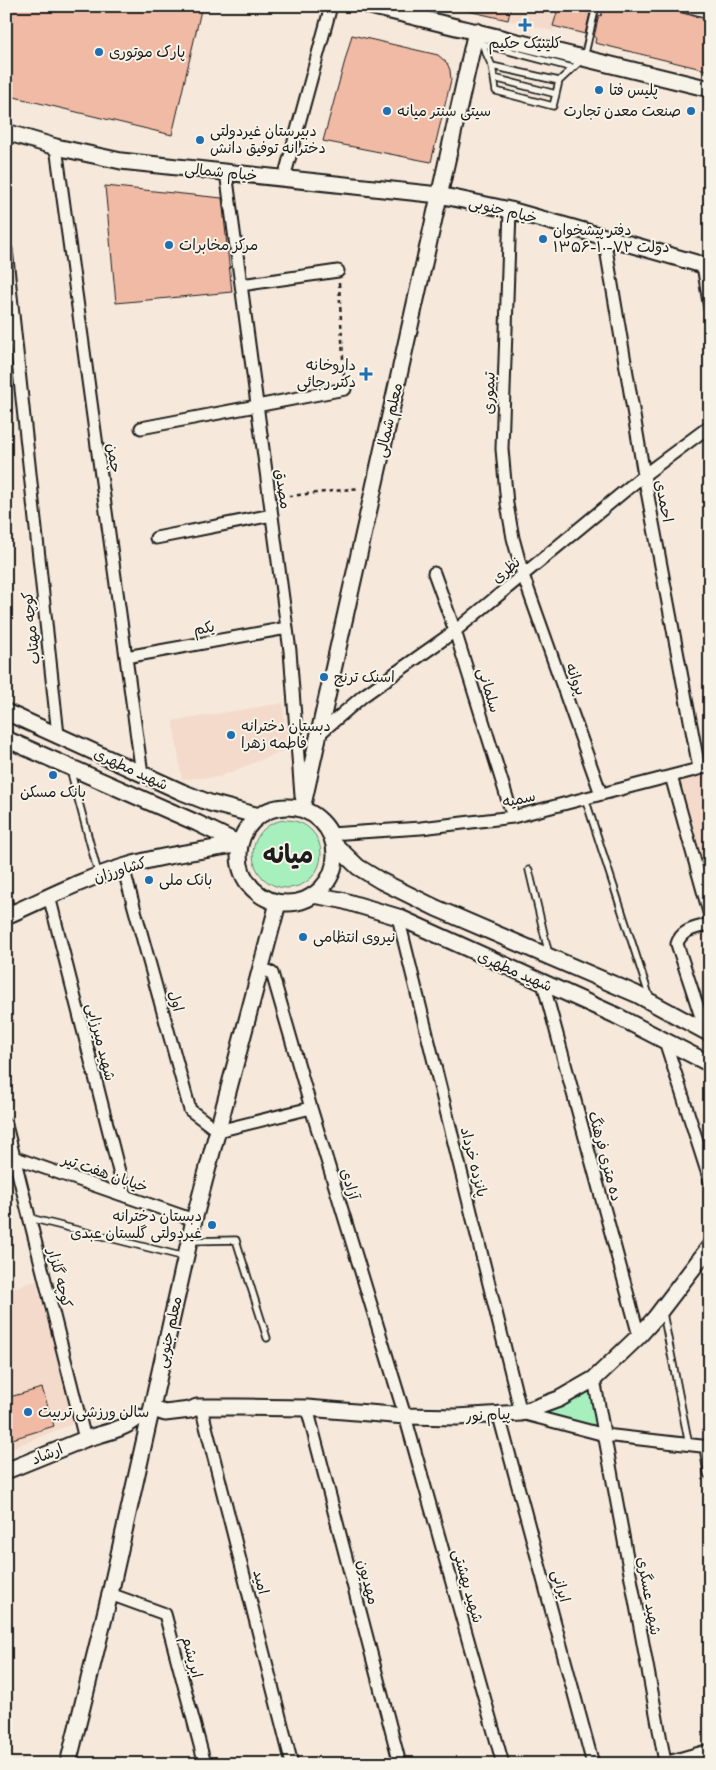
<svg xmlns="http://www.w3.org/2000/svg" width="716" height="1770" font-family="'Patrick Hand','Playpen Sans Arabic',sans-serif">
  <style>
    .built { fill: #f4daca }
    .green { fill: #a7f0be; stroke: #62866d }
    .building { fill: #f0baa4; stroke: #1c1c1c }
    .lines { fill: none; stroke-linecap: round; stroke-linejoin: round }
    .lane-casing { stroke: #1c1c1c; stroke-width: 9 }
    .street-casing { stroke: #1c1c1c; stroke-width: 15 }
    .secondary-casing { stroke: #1c1c1c; stroke-width: 19 }
    .path { stroke: #1c1c1c; stroke-width: 2.5; stroke-dasharray: 4 4; stroke-linecap: butt }
    .lane { stroke: #f7f3e8; stroke-width: 5.5 }
    .street { stroke: #f7f3e8; stroke-width: 11 }
    .secondary { stroke: #f7f3e8; stroke-width: 15 }
    .poi-dot { fill: #1f6fb2; stroke: #f7f3e8; stroke-width: 2 }
    .labels { text-anchor: middle; stroke-width: 4; stroke-linejoin: round; paint-order: stroke }
    .poi-label { font-size: 15px; fill: #1c1c1c; stroke: #f7f3e8; text-anchor: start }
    .street-label { font-size: 15px; fill: #1c1c1c; stroke: #f7f3e8 }
    .town-label { font-size: 25px; font-weight: bold; fill: #1c1c1c; stroke: #f7f3e8 }
  </style>
  <rect width="100%" height="100%" fill="#f6e8da"/>
  <filter id="ink" filterUnits="userSpaceOnUse"><feTurbulence type="fractalNoise" baseFrequency=".02" numOctaves="2"/><feDisplacementMap in="SourceGraphic" scale="10" xChannelSelector="R" yChannelSelector="G"/><feConvolveMatrix kernelMatrix="1 2 1 2 8 2 1 2 1" color-interpolation-filters="sRGB"/></filter>
  <g filter="url(#ink)">
    <!-- built -->
    <path class="built" d="M511,6H559L553,31L508,20Z
      M283,703L287,749L219,777L182,779L173,721Z
      M710,773V856L700,859L680,781Z
      M36,1281L77,1422L6,1450V1290Z"/>
    <!-- green -->
    <path class="green" d="M253 854a34 34 0 1 1 68 0a34 34 0 1 1-68 0Z
      M590,1387L598,1429L535,1412Z"/>
    <!-- building -->
    <path class="building" d="M6,6H61L69,9L90,6H202L172,135L6,95Z
      M469,6H511L508,20L468,11Z
      M559,6H565L590,13L585,34L553,26Z
      M604,6H670L674,11L710,20V71L595,43L596,37H594L599,15L601,16Z
      M352,35L438,55L447,63L450,70L451,80L431,162L323,141Z
      M105,186L222,198L232,292L116,303Z
      M42,1388L54,1426L6,1441V1398Z"/>
    <g class="lines">
      <defs>
        <path id="lane" d="M675,6L710,15
          M481,42L492,66L494,78L556,94L559,81
          M482,44L573,68L584,58L596,6
          M492,66L559,81L573,68
          M494,78L496,91L553,106L556,94
          M70,769L98,873
          M585,798L650,998
          M529,870L549,955
          M30,1218L185,1257
          M190,1241L236,1240L267,1338
          M663,1313L689,1445"/>
        <path id="street" d="M56,147L142,774
          M226,172L290,651L301,796
          M284,178L331,6
          M510,210L502,449L507,504L513,538L523,575L601,794
          M604,237L644,475L699,768
          M6,249L58,735
          M703,265L710,309
          M241,285L338,271
          M141,428L345,389
          M156,538L272,515
          M434,573L455,631L513,817
          M126,657L287,628
          M319,734L363,696L455,631L644,475L710,426
          M671,776L710,916
          M330,834L421,828L513,817L710,766
          M123,867L190,1110L218,1131L311,1108
          M49,896L125,1195
          M6,901L8,915
          M398,917L521,1413L605,1435L710,1447
          M261,968L272,973L311,1108L405,1416L503,1764
          M543,983L639,1336
          M706,1032L677,944C681,929 697,928 710,924
          M665,1041L710,1181
          M6,1125L85,1439
          M10,1156L194,1220
          M594,1379L665,1762
          M201,1407L292,1764
          M307,1408L400,1764
          M499,1416L593,1764
          M706,1447L710,1473
          M110,1594L165,1614L205,1764
          M661,1764L710,1750"/>
        <path id="secondary" d="M370,6L710,89
          M6,132L56,147L121,161L439,195L510,210L710,267
          M6,712L182,792L210,803L259,816
          M6,739L197,823L240,844
          M239 855a48 48 0 1 1 96 0a48 48 0 1 1-96 0Z
          M302,809L476,31
          M334,844L358,867L381,881L436,908L636,994L710,1034
          M313,895L341,900L398,917L615,1015L710,1064
          M6,916C45,899 83,879 123,867C161,855 201,851 240,844
          M159,1411L165,1413L190,1410L197,1407H237L307,1408L405,1416L457,1417L521,1413L559,1399L594,1379L639,1336L655,1318L710,1246
          M6,1471L85,1439C103,1433 124,1430 138,1417
          M68,1764L110,1594L194,1220L278,903"/>
      </defs>
      <!-- lane casing -->
      <use href="#lane" class="lane-casing"/>
      <!-- street casing -->
      <use href="#street" class="street-casing"/>
      <!-- secondary casing -->
      <use href="#secondary" class="secondary-casing"/>
      <!-- path -->
      <path class="path" d="M339,283L344,377
        M281,497L360,488"/>
      <!-- lane -->
      <use href="#lane" class="lane"/>
      <!-- street -->
      <use href="#street" class="street"/>
      <!-- secondary -->
      <use href="#secondary" class="secondary"/>
    </g>
  </g>
  <!-- markers -->
  <g class="poi-dot">
    <path d="M522.5 17.5h5v5h5v5h-5v5h-5v-5h-5v-5h5z"/>
    <circle cx="99" cy="52" r="5"/>
    <circle cx="599" cy="90" r="5"/>
    <circle cx="387" cy="111" r="5"/>
    <circle cx="691" cy="111" r="5"/>
    <circle cx="200" cy="140" r="5"/>
    <circle cx="543" cy="239" r="5"/>
    <circle cx="169" cy="245" r="5"/>
    <path d="M363.5 366.5h5v5h5v5h-5v5h-5v-5h-5v-5h5z"/>
    <circle cx="324" cy="677" r="5"/>
    <circle cx="231" cy="735" r="5"/>
    <circle cx="53" cy="775" r="5"/>
    <circle cx="149" cy="880" r="5"/>
    <circle cx="303" cy="937" r="5"/>
    <circle cx="212" cy="1225" r="5"/>
    <circle cx="28" cy="1412" r="5"/>
  </g>
  <g class="labels">
    <!-- poi labels -->
    <g class="poi-label">
      <text x="525" y="48" text-anchor="middle">کلینیک حکیم</text>
      <text x="109" y="57">پارک موتوری</text>
      <text x="609" y="95">پلیس فتا</text>
      <text x="397" y="116">سیتی سنتر میانه</text>
      <text x="681" y="116" text-anchor="end">صنعت معدن تجارت</text>
      <text x="210" y="136">دبیرستان غیردولتی<tspan x="210" dy="17">دخترانه توفیق دانش</tspan></text>
      <text x="553" y="235">دفتر پیشخوان<tspan x="553" dy="17">دولت ۷۲-۱۰-۱۳۵۶</tspan></text>
      <text x="179" y="250">مرکز مخابرات</text>
      <text x="356" y="370" text-anchor="end">داروخانه<tspan x="356" dy="17">دکتر رجائی</tspan></text>
      <text x="334" y="682">اسنک ترنج</text>
      <text x="241" y="731">دبستان دخترانه<tspan x="241" dy="17">فاطمه زهرا</tspan></text>
      <text x="53" y="797" text-anchor="middle">بانک مسکن</text>
      <text x="159" y="885">بانک ملی</text>
      <text x="313" y="942">نیروی انتظامی</text>
      <text x="202" y="1221" text-anchor="end">دبستان دخترانه<tspan x="202" dy="17">غیردولتی گلستان عبدی</tspan></text>
      <text x="38" y="1417">سالن ورزشی تربیت</text>
    </g>
    <!-- street labels -->
    <g class="street-label">
      <text transform="translate(221 172) rotate(6)" y="5">خیام شمالی</text>
      <text transform="translate(503 210) rotate(14)" y="5">خیام جنوبی</text>
      <text transform="translate(489 393) rotate(-88)" y="5">تیموری</text>
      <text transform="translate(389 420) rotate(-77)" y="5">معلم شمالی</text>
      <text transform="translate(114 458) rotate(82)" y="5">چمن</text>
      <text transform="translate(283 489) rotate(82)" y="5">مصدق</text>
      <text transform="translate(664 501) rotate(79)" y="5">احمدی</text>
      <text transform="translate(506 570) rotate(-40)" y="5">نظری</text>
      <text transform="translate(31 628) rotate(-96)" y="5">کوچه مهتاب</text>
      <text transform="translate(204 628) rotate(-10)" y="5">یکم</text>
      <text transform="translate(576 679) rotate(70)" y="5">پروانه</text>
      <text transform="translate(489 690) rotate(73)" y="5">سلمانی</text>
      <text transform="translate(131 769) rotate(25)" y="5">شهید مطهری</text>
      <text transform="translate(519 799) rotate(-12)" y="5">سمیه</text>
      <text transform="translate(120 870) rotate(-17)" y="5">کشاورزان</text>
      <text transform="translate(515 971) rotate(24)" y="5">شهید مطهری</text>
      <text transform="translate(176 1001) rotate(75)" y="5">اول</text>
      <text transform="translate(101 1042) rotate(76)" y="5">شهید میرزایی</text>
      <text transform="translate(605 1156) rotate(75)" y="5">ده متری فرهنگ</text>
      <text transform="translate(474 1162) rotate(76)" y="5">پانزده خرداد</text>
      <text transform="translate(105 1173) rotate(19)" y="5">خیابان هفت تیر</text>
      <text transform="translate(350 1184) rotate(73)" y="5">آزادی</text>
      <text transform="translate(60 1278) rotate(76)" y="5">کوچه گلزار</text>
      <text transform="translate(169 1332) rotate(-77)" y="5">معلم جنوبی</text>
      <text transform="translate(488 1415) rotate(-3)" y="5">پیام نور</text>
      <text transform="translate(47 1454) rotate(-22)" y="5">ارشاد</text>
      <text transform="translate(261 1582) rotate(76)" y="5">امید</text>
      <text transform="translate(368 1582) rotate(75)" y="5">مهدیون</text>
      <text transform="translate(468 1586) rotate(74)" y="5">شهید بهشتی</text>
      <text transform="translate(561 1586) rotate(75)" y="5">ایرانی</text>
      <text transform="translate(649 1596) rotate(80)" y="5">شهید عسگری</text>
      <text transform="translate(192 1657) rotate(75)" y="5">ابریشم</text>
    </g>
    <!-- town labels -->
    <g class="town-label">
      <text x="288" y="863">میانه</text>
    </g>
  </g>
  <!-- margin -->
  <rect width="716" height="1770" fill="none" stroke="#f7f3e8" stroke-width="25"/>
  <rect x="12" y="12" width="691" height="1745" fill="none" stroke="#1c1c1c" stroke-width="2" filter="url(#ink)"/>
</svg>
